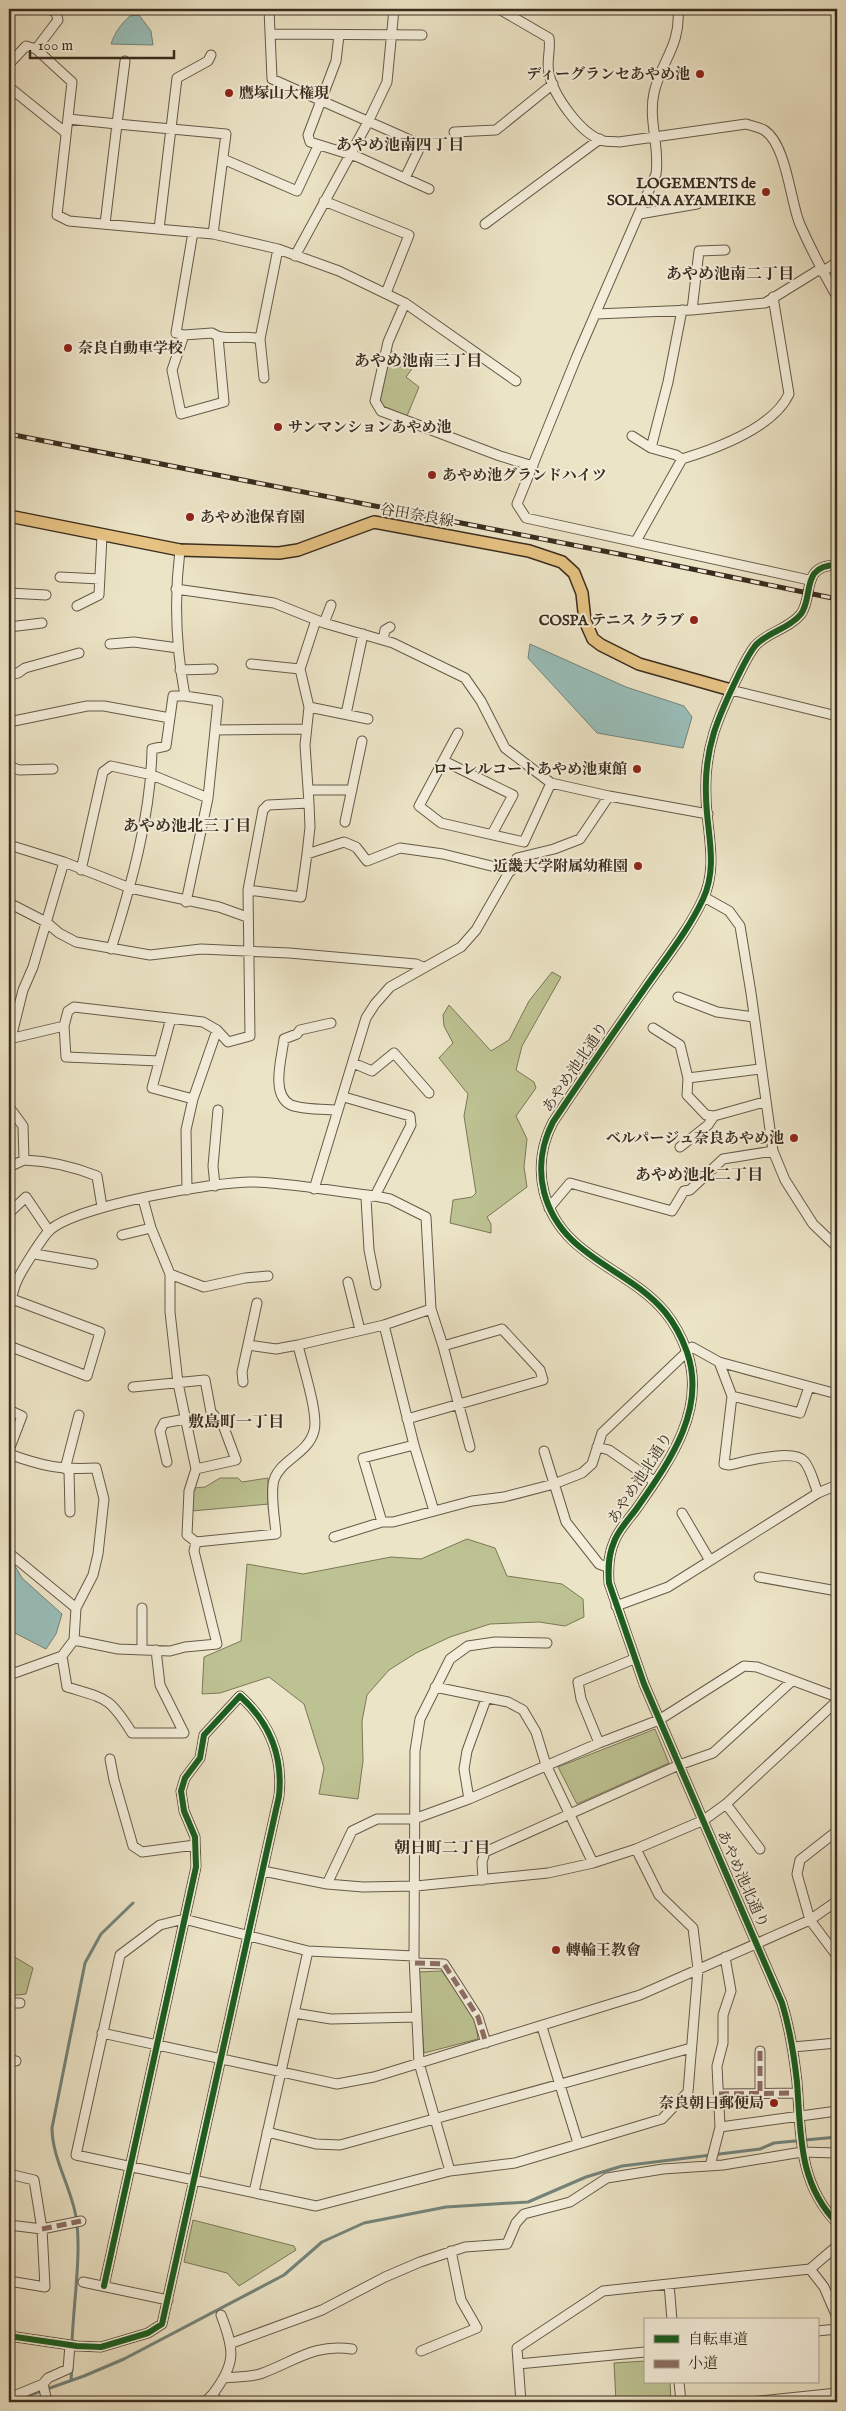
<svg xmlns="http://www.w3.org/2000/svg" width="846" height="2411" font-family="'IM FELL English','Noto Serif JP',serif">
  <style>
    .green { fill: #bdc292; stroke: #7c7758 }
    .water { fill: #99beb9; stroke: #73847b }
    .lines { fill: none; stroke-linecap: round; stroke-linejoin: round }
    .stream { stroke: #73847b; stroke-width: 3 }
    .minor-casing { stroke: #665a48; stroke-width: 11 }
    .major-casing { stroke: #3a2c1e; stroke-width: 14 }
    .minor { stroke: #f3edda; stroke-width: 9 }
    .major { stroke: #e6c283; stroke-width: 11 }
    .rail-casing { stroke: #3a2c1e; stroke-width: 5 }
    .rail { stroke: #f3edda; stroke-width: 3; stroke-dasharray: 9; stroke-linecap: butt }
    .quiet { stroke: #8d6e63; stroke-width: 5; stroke-dasharray: 10 5; stroke-linecap: butt }
    .cycleway-casing { stroke: #f3edda; stroke-width: 9 }
    .cycleway { stroke: #1b5e20; stroke-width: 6 }
    .poi-dot { fill: #8f2418; stroke: #f3edda; stroke-width: 2 }
    .labels { text-anchor: middle; stroke-width: 4; stroke-linejoin: round; paint-order: stroke }
    .poi-label { font-size: 15px; font-weight: bold; fill: #3a2c1e; stroke: #f3edda; text-anchor: end }
    .street-label { font-size: 15px; fill: #3a2c1e; stroke: #f3edda }
    .neighbourhood-label { font-size: 16px; font-weight: bold; fill: #3a2c1e; stroke: #f3edda }
  </style>
  <rect width="100%" height="100%" fill="#ece4c6"/>
  <filter id="stains"><feTurbulence type="fractalNoise" baseFrequency=".004" numOctaves="4"/><feColorMatrix values="0 0 0 0 .2 0 0 0 0 .09 0 0 0 0 .02 0 0 0 .5 -.17"/></filter>
  <radialGradient id="worn" r=".72"><stop offset=".6" stop-color="#630" stop-opacity="0"/><stop offset="1" stop-color="#630" stop-opacity=".3"/></radialGradient>
  <!-- green -->
  <path class="green" d="M391,351L414,366L406,377L419,387L407,416L383,406L380,400Z
    M552,972L561,977L522,1046L516,1070L534,1082L536,1088L516,1116L527,1139L524,1167L527,1187L487,1217L491,1224V1233L450,1223L453,1200L472,1197L476,1193L464,1116L468,1094L439,1058L453,1043L444,1026L443,1015L449,1005L491,1051L509,1040L529,1001Z
    M220,1478H238L242,1482L268,1478L269,1504L192,1511L193,1488L205,1487Z
    M467,1539L495,1548L507,1576L562,1584L583,1599L584,1617L565,1626L539,1622L490,1624L450,1637L416,1653L389,1670L367,1695L362,1721L363,1761L358,1799L319,1794L324,1768L304,1704L269,1677L220,1693L202,1694L204,1657L241,1641L247,1564L303,1574L391,1557L421,1559Z
    M655,1729L669,1763L577,1804L558,1767Z
    M9,1956H13L33,1968L26,1994L9,1996Z
    M442,1971L475,2019L478,2039L424,2053L418,1972Z
    M193,2220L294,2246L296,2250L239,2286L227,2273L184,2262Z
    M645,2361V2382H670L671,2402H616L614,2363Z"/>
  <!-- water -->
  <path class="water" d="M139,15L151,31L153,45L111,44C115,32 121,24 130,16Z
    M530,644L626,687L684,706L692,717L683,748L597,733L528,658Z
    M9,1560L15,1566L22,1578L62,1614L56,1634L46,1649L9,1630Z"/>
  <g class="lines">
    <!-- stream -->
    <path class="stream" d="M72,2344C73,2306 82,2253 76,2217C71,2187 52,2158 52,2128L85,1963L101,1934L133,1903
      M71,2380L72,2368
      M10,2402L84,2376L124,2359L284,2275L322,2242L364,2223L446,2207L528,2202L586,2177L622,2166L760,2149L774,2143L837,2137"/>
    <defs>
      <path id="minor" d="M50,9L56,13L58,20L36,49L72,82L57,215L69,221L213,234L278,249L339,271L405,303L516,381
        M269,9L272,79L415,142L419,149L405,178
        M499,9L549,38C551,50 546,62 549,73C553,95 581,135 604,141C608,142 615,141 619,142L746,124C752,126 758,127 764,130C786,144 790,198 799,222C810,248 823,272 837,297
        M678,9C681,46 661,61 654,93C648,120 660,147 656,174L577,356L517,504L526,518L809,580
        M271,34L422,35
        M339,35L336,61L308,135L310,142L358,157L429,189
        M9,64L26,46L36,49
        M9,87L66,133
        M68,119L117,124L125,61
        M454,132L496,130L553,84
        M223,159L297,191L318,146
        M324,201L409,235L386,293
        M639,214L697,204
        M105,224L117,124L226,134L213,234
        M485,224L600,139
        M159,229L177,78L208,61L211,55
        M193,232L176,333L184,335L212,333C224,342 245,334 260,339L278,249
        M295,256L368,122L387,82L394,9
        M822,272L837,262
        M405,303L388,342L375,401L381,411L500,456L533,466
        M692,310L699,251L725,250
        M596,314L692,310L765,303L820,269
        M184,335L172,370L181,414L224,402L218,337
        M260,339L264,378
        M632,436L651,448L676,455L682,459C715,449 773,428 789,394L773,297
        M651,448L668,382L682,310
        M636,541L682,459
        M837,565C800,565 814,596 801,614C789,629 767,632 755,646C748,655 743,666 738,676C718,717 704,748 706,795C706,830 719,865 703,899C688,931 665,959 645,988C614,1032 583,1077 553,1122C542,1143 538,1168 544,1192C561,1258 626,1266 665,1312C674,1323 682,1338 687,1352C707,1410 669,1462 637,1508C630,1518 618,1530 614,1542C608,1556 608,1569 609,1583L644,1684L782,2003C790,2029 794,2055 797,2082C801,2134 798,2183 837,2223
        M60,577L100,579
        M176,589L274,603L324,623L393,643L465,678L481,701L505,748L551,783L609,796L708,814
        M9,593L46,595
        M77,606L99,595L102,536
        M324,623L331,605
        M9,627L42,623
        M383,640L385,630L390,627
        M110,644L134,642L178,648
        M251,664L300,669
        M180,670L213,669
        M9,675L18,673L25,668L79,653
        M731,690L837,716
        M185,696L218,701L208,798L186,902
        M309,707L368,719
        M346,714L363,634
        M9,722L87,706H104L170,718
        M215,730L305,729
        M458,733L419,806L441,823L524,842L551,783
        M444,761L513,795L492,834
        M9,766L19,770L53,769
        M309,790H352
        M309,803L310,827L307,854L344,842L356,847L367,861L400,848L443,854L511,871
        M345,822L362,741
        M9,845L64,862L130,888L219,907L247,917
        M81,870L103,772L111,766L152,775L208,798
        M248,890L301,897L307,854
        M704,897L729,911L740,926L751,993L773,1151L785,1180L813,1224L837,1247
        M9,903L46,922L59,933L76,942L150,955L201,949L289,953L416,964L423,967
        M111,949C131,886 151,815 152,749L166,746L173,696H185C176,648 174,599 180,550
        M678,997L717,1012L754,1017
        M171,1018L152,1088L193,1099
        M331,1023L300,1030L297,1034L284,1039C282,1057 270,1095 291,1105C304,1110 324,1109 338,1110
        M64,1026L66,1057L159,1061
        M653,1028L680,1045L688,1078L687,1095L706,1115L714,1116
        M11,1038L23,990L33,967L64,862
        M9,1039L64,1026L68,1011L74,1007L203,1022L217,1030L228,1042L250,1036L248,890L263,810L268,805L309,803L305,745L309,707L300,669L316,620
        M353,1063L372,1071L394,1053L429,1093
        M688,1078L760,1069
        M344,1097L410,1116L411,1125L375,1196L366,1198L369,1250L376,1285
        M9,1107L23,1126L24,1160C51,1161 72,1166 97,1176L102,1207
        M680,1147L708,1125L714,1116L764,1102
        M9,1167L24,1160
        M215,1186L213,1166L218,1110
        M314,1189L366,1018L375,1004L390,987L461,947L476,930L517,858L554,849L580,839L609,796
        M187,1190L186,1130L193,1099L217,1030
        M549,1208L570,1183L672,1211L684,1191L690,1190L723,1159L773,1151
        M9,1213L26,1197L49,1231
        M122,1235L151,1228
        M35,1254L93,1264
        M170,1274L204,1287L245,1278L268,1276
        M348,1282L360,1330
        M9,1307C12,1298 13,1289 17,1281C20,1273 43,1236 50,1230C76,1206 216,1181 254,1182C292,1183 337,1192 375,1196L390,1199L426,1217L431,1309L443,1346
        M384,1325L414,1445L434,1511
        M248,1345L276,1349L298,1345
        M9,1346L87,1376L100,1332L12,1299
        M719,1362L837,1394
        M243,1382L242,1372L257,1303
        M133,1387L205,1380L211,1412L223,1425L236,1460L196,1469
        M732,1396L800,1413L809,1387
        M9,1410L22,1416L9,1450
        M407,1419L543,1380L540,1370L502,1329L443,1346L470,1447
        M597,1447L609,1450L655,1482
        M544,1451L566,1522L599,1564L607,1567
        M9,1454C42,1466 60,1470 96,1468L104,1499L98,1554L93,1575L76,1608
        M167,1462L160,1431L164,1423L185,1419
        M65,1469L79,1415
        M69,1470L70,1512
        M682,1513L709,1559
        M382,1522L363,1458L414,1445
        M334,1537L382,1522H393L472,1501L504,1497L554,1484L582,1473L592,1464L602,1433L692,1347L719,1362L732,1396L724,1464L729,1465C744,1462 793,1448 804,1461C811,1469 814,1484 818,1493
        M196,1542L276,1534C275,1520 270,1493 274,1480C280,1460 308,1454 314,1431C319,1414 302,1364 298,1345L384,1325L431,1309
        M9,1553L76,1608L74,1640L62,1656L9,1675
        M759,1577L837,1591
        M616,1606L668,1587L818,1493L837,1485
        M142,1608V1649
        M74,1640L118,1649L170,1651L185,1647L217,1644L194,1551L196,1542L187,1535L189,1491L196,1469L178,1383L170,1312V1274L151,1228L143,1199
        M62,1656L67,1687C106,1699 109,1696 132,1733H184L160,1685L156,1650
        M435,1687L508,1702L523,1710L536,1732L546,1765L593,1863
        M599,1743L581,1699L578,1682L634,1659
        M110,1759L114,1780L133,1846L142,1852L195,1845
        M469,1799L464,1769L467,1751L486,1699
        M726,1804L760,1849
        M837,1831L800,1860L797,1874L810,1920L837,1956
        M263,1871L327,1884L363,1887L416,1886L548,1873L593,1863L636,1849L704,1820L726,1804L837,1701
        M483,1880L482,1862L485,1852L679,1765L713,1753L792,1681
        M327,1884L352,1831L377,1819H414L469,1799L599,1743L659,1720L744,1666L757,1667L837,1697
        M414,1956L308,1951L184,1919L160,1925L120,1955L76,2155L316,2206L450,2171L515,2163L662,2119L688,2092L698,1969L693,1928L659,1895L636,1849
        M415,1963L444,1964L478,2017L486,2043
        M9,2003H20
        M294,2013L331,2019L417,2017
        M542,2027L578,2143
        M102,2033L337,2084L374,2077L640,1995L810,1920L837,1901
        M793,2047L837,2043
        M760,2051V2093
        M9,2060L16,2061
        M719,2094L797,2093
        M720,2127L837,2111
        M267,2132L316,2144L340,2145L691,2048
        M710,2166L720,2127L717,2066L723,2043V2015L731,1991L725,1957
        M450,2171L419,2063L414,1956L415,1751L420,1719L450,1659L468,1646L495,1642L547,1643
        M9,2174L34,2180L42,2229L45,2287L9,2281
        M254,2192L308,1951
        M9,2225L42,2229L81,2221
        M810,2269L824,2287L837,2317
        M83,2282L168,2300
        M669,2284L672,2320
        M817,2331L837,2329
        M9,2336L77,2346L101,2347L148,2333L162,2324L279,1796C283,1757 270,1723 240,1696L204,1735L200,1758L185,1778L181,1791L184,1811L195,1837L196,1867L104,2286
        M232,2343L322,2310L385,2277L420,2262L465,2247L507,2244L516,2223L524,2214L570,2202L607,2178L663,2169L723,2165L802,2152L837,2153
        M421,2351L477,2328L461,2300L451,2251
        M518,2364L645,2352
        M225,2378C236,2377 250,2377 260,2374C294,2362 314,2343 352,2349
        M679,2382L681,2402
        M212,2395C236,2364 235,2351 221,2315
        M9,2398L43,2384
        M47,2402L43,2384L48,2378L68,2369L70,2345
        M205,2402L212,2395L219,2402
        M334,2402H335
        M521,2402L517,2348L603,2291L810,2269L837,2246
        M751,2402L837,2393"/>
      <path id="major" d="M9,516L180,550L279,553L298,550L374,522L529,551L562,562L574,573L582,593L585,621L593,639L601,645L639,664L731,690"/>
    </defs>
    <!-- minor casing -->
    <use href="#minor" class="minor-casing"/>
    <!-- major casing -->
    <use href="#major" class="major-casing"/>
    <!-- minor -->
    <use href="#minor" class="minor"/>
    <!-- major -->
    <use href="#major" class="major"/>
    <defs>
      <path id="rail" d="M9,434L629,556L837,599"/>
    </defs>
    <!-- rail casing -->
    <use href="#rail" class="rail-casing"/>
    <!-- rail -->
    <use href="#rail" class="rail"/>
    <!-- quiet -->
    <path class="quiet" d="M415,1963L444,1964L478,2017L486,2043
      M760,2051V2093
      M719,2094L797,2093
      M42,2229L81,2221"/>
    <defs>
      <path id="cycleway" d="M837,565C800,565 814,596 801,614C789,629 767,632 755,646C748,655 743,666 738,676C718,717 704,748 706,795C706,830 719,865 703,899C688,931 665,959 645,988C614,1032 583,1077 553,1122C542,1143 538,1168 544,1192C561,1258 626,1266 665,1312C674,1323 682,1338 687,1352C707,1410 669,1462 637,1508C630,1518 618,1530 614,1542C608,1556 608,1569 609,1583L644,1684L782,2003C790,2029 794,2055 797,2082C801,2134 798,2183 837,2223
        M9,2336L77,2346L101,2347L148,2333L162,2324L279,1796C283,1757 270,1723 240,1696L204,1735L200,1758L185,1778L181,1791L184,1811L195,1837L196,1867L104,2286"/>
    </defs>
    <!-- cycleway casing -->
    <use href="#cycleway" class="cycleway-casing"/>
    <!-- cycleway -->
    <use href="#cycleway" class="cycleway"/>
  </g>
  <!-- markers -->
  <g class="poi-dot">
    <circle cx="700" cy="74" r="5"/>
    <circle cx="229" cy="93" r="5"/>
    <circle cx="766" cy="192" r="5"/>
    <circle cx="68" cy="348" r="5"/>
    <circle cx="278" cy="427" r="5"/>
    <circle cx="432" cy="475" r="5"/>
    <circle cx="190" cy="517" r="5"/>
    <circle cx="694" cy="620" r="5"/>
    <circle cx="637" cy="769" r="5"/>
    <circle cx="638" cy="866" r="5"/>
    <circle cx="794" cy="1138" r="5"/>
    <circle cx="556" cy="1950" r="5"/>
    <circle cx="774" cy="2103" r="5"/>
  </g>
  <g class="labels">
    <!-- poi labels -->
    <g class="poi-label">
      <text x="690" y="79">ディーグランセあやめ池</text>
      <text x="239" y="98" text-anchor="start">鷹塚山大権現</text>
      <text x="756" y="188">LOGEMENTS de<tspan x="756" dy="17">SOLANA AYAMEIKE</tspan></text>
      <text x="78" y="353" text-anchor="start">奈良自動車学校</text>
      <text x="288" y="432" text-anchor="start">サンマンションあやめ池</text>
      <text x="442" y="480" text-anchor="start">あやめ池グランドハイツ</text>
      <text x="200" y="522" text-anchor="start">あやめ池保育園</text>
      <text x="684" y="625">COSPA テニス クラブ</text>
      <text x="627" y="774">ローレルコートあやめ池東館</text>
      <text x="628" y="871">近畿大学附属幼稚園</text>
      <text x="784" y="1143">ベルパージュ奈良あやめ池</text>
      <text x="566" y="1955" text-anchor="start">轉輪王教會</text>
      <text x="764" y="2108">奈良朝日郵便局</text>
    </g>
    <!-- street labels -->
    <g class="street-label">
      <text transform="translate(417 515) rotate(10)" y="5">谷田奈良線</text>
      <text transform="translate(575 1067) rotate(-56)" y="5">あやめ池北通り</text>
      <text transform="translate(640 1478) rotate(-57)" y="5">あやめ池北通り</text>
      <text transform="translate(743 1879) rotate(66)" y="5">あやめ池北通り</text>
    </g>
    <!-- neighbourhood labels -->
    <g class="neighbourhood-label">
      <text x="400" y="150">あやめ池南四丁目</text>
      <text x="730" y="279">あやめ池南二丁目</text>
      <text x="418" y="366">あやめ池南三丁目</text>
      <text x="187" y="831">あやめ池北三丁目</text>
      <text x="699" y="1180">あやめ池北二丁目</text>
      <text x="236" y="1427">敷島町一丁目</text>
      <text x="442" y="1853">朝日町二丁目</text>
    </g>
  </g>
  <!-- margin -->
  <rect width="846" height="2411" fill="none" stroke="#ece4c6" stroke-width="30"/>
  <rect x="10" y="10" width="826" height="2391" fill="none" stroke="#3a2c1e" stroke-width="2.5"/>
  <rect x="15" y="15" width="816" height="2381" fill="none" stroke="#3a2c1e"/>
  <!-- legend -->
  <rect x="644" y="2318" width="175" height="65" fill="#f3edda" stroke="#a9a08f"/>
  <rect x="654" y="2335" width="25" height="8" fill="#1b5e20" stroke="#a9a08f"/>
  <text x="688" y="2344" font-size="15" fill="#3a2c1e">自転車道</text>
  <rect x="654" y="2360" width="25" height="8" fill="#8d6e63" stroke="#a9a08f"/>
  <text x="688" y="2368" font-size="15" fill="#3a2c1e">小道</text>
  <!-- scale -->
  <path d="M30 50v8h144v-8" fill="none" stroke="#3a2c1e" stroke-width="2.5"/>
  <text x="38" y="50" font-size="15" fill="#3a2c1e" stroke="#f3edda" stroke-width="4" paint-order="stroke">100 m</text>
  <rect width="100%" height="100%" filter="url(#stains)"/>
  <rect width="100%" height="100%" fill="url(#worn)"/>
</svg>
